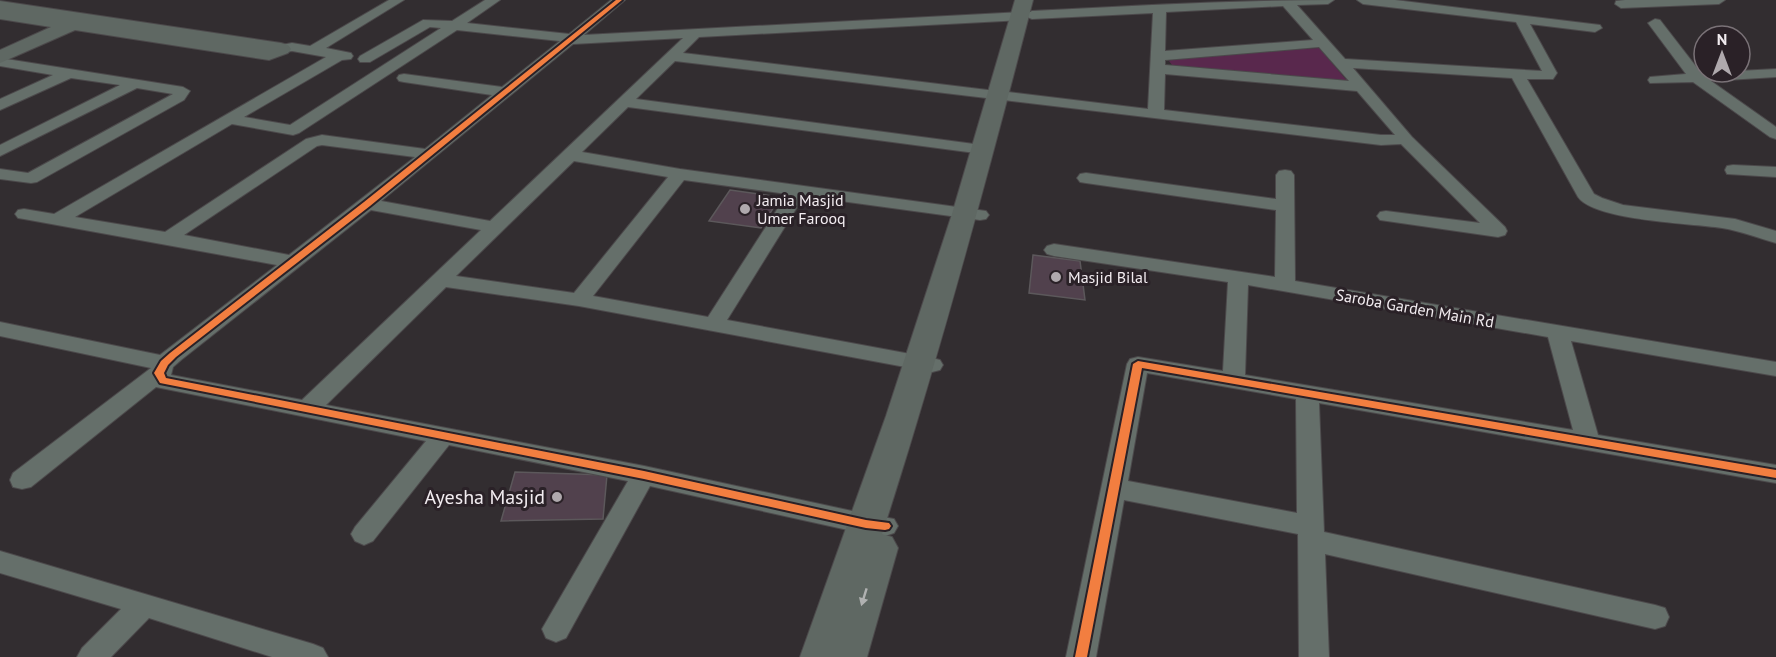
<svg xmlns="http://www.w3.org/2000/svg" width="1776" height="657" font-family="'PT Sans',sans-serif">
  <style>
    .green { fill: #59284d }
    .building { fill: #51414d; stroke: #5c585b; stroke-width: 1.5 }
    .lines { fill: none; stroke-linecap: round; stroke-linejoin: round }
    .street-casing { stroke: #4c494b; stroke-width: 2 }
    .secondary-casing { stroke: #4c494b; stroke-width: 2 }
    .street { fill: #656f6a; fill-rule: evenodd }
    .secondary { fill: #5f6863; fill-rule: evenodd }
    .cycleway-casing { stroke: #2a2127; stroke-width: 4 }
    .cycleway { fill: #f27e40; fill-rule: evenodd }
    .oneway { fill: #b0b1b1 }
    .poi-dot { fill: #afa9ad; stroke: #2a2127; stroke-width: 2 }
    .labels { text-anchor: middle; stroke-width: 6; stroke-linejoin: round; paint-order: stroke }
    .poi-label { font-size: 16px; fill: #f2ecf0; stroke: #2a2127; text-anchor: start }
    .street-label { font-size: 16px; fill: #f2ecf0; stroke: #2a2127 }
    .near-poi-label { font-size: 20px; fill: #f2ecf0; stroke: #2a2127; text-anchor: end }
  </style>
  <rect width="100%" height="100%" fill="#322d30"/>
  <!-- green -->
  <path class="green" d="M1319,48L1349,83L1175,69L1169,61L1177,57Z"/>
  <!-- building -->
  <path class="building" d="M730,190L780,197L761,228L709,221Z
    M1033,255L1080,261L1085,300L1029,293Z
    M515,472L607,475L603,519L501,521Z"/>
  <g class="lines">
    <defs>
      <path id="street" d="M389,0H404L326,48L351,53L353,56L351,59L342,60L244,117L290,125L441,28L430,27L370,62H360L358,59L360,56L423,20L452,21L485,0H500L467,23L569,34L611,0H625L584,35L1021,12L1026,14L1032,11C1133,6 1233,0 1334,0L1328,4L1297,5L1345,59L1542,71L1516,22L1363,4L1357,0H1395L1600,25L1602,28L1595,32L1530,24L1557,73L1553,79H1527L1594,194L1602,198L1623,205L1735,219L1776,231V243C1758,238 1741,231 1722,228C1691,223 1595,221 1578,197L1512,78L1353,68L1412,137L1505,227L1507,231L1505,235L1498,237L1380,220L1377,216L1380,212L1386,211L1480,223L1401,144L1381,145L675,61L636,99L989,146L991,149L989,152L983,154L628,107L582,152L680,169L986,211L989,215L986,219L980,220L804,196L727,320L932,358L940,360L943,365L940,370L932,372L579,306L446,287L326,405L644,466L866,514L894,519L898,526L894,533L885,536L866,534L650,486L566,638L556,642L546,638L542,629L628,481L449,445L373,541L364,545L355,541L351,534L355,527L426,441L156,387L31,487L22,489L13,487L10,480L13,473L151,368L0,336V322L160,355L277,265L24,219L18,218L15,214L18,210L24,209L54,214L326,57L292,51L281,53L274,49L276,46L292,43L310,46ZM1283,6L1313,40L1165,51L1166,12ZM1153,13L1148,109L1008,92L1002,94L996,91L683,53L699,37L1021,20L1027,17L1032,19ZM457,30L560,41L502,87L404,74L399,75L397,78L399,81L404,82L492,95L425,149L322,135L306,139L165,232L75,217L232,124L293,135L299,133ZM683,38L490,221L381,201L573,44ZM1319,47L1349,81L1165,65V60ZM1165,74L1357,91L1395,135H1381L1164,110ZM322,145L415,157L289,255L184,235L317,146ZM574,161L668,177L574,293L456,276ZM684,180L787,194L708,317L593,296ZM371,210L481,230L302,400L171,375L173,367L181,360Z
        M1625,0H1725L1719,4L1621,8L1615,4L1616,1Z
        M1655,19L1660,20L1701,73L1776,69V77L1711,81L1776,127V139L1770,137L1693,82L1650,83L1648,80L1650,77L1686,74L1648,23Z
        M0,58L183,87L190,91L184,100L37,182L31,183L0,179V169L28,173L173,94L137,88L0,156V145L120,85L71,78L0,110V99L53,75L0,66Z
        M1733,165L1776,167V177L1727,174L1725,170L1727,166Z
        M1285,170L1291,171L1294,175L1295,281L1776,362V376L1571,341L1598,435L1776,465V483L1319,403L1324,532L1655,605L1665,608L1669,617L1665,626L1655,629L1325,554L1329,657H1299L1298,534L1124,500L1096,657H1066L1127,364L1130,359L1138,357L1223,371L1228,282L1054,256L1047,254L1044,250L1047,246L1054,244L1275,277L1276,210L1086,183L1080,182L1077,178L1080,174L1086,173L1276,199V175L1279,171ZM1248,285L1548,337L1573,430L1245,375ZM1147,373L1296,399L1297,513L1128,481Z
        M0,551L313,644L323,648L328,657H272L149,618L111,657H77L82,648L121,609L0,573Z"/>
      <path id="secondary" d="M1015,0H1033C987,179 939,357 882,534L892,537L898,548L867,657H800L886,416L952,214Z
        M0,1L281,43L288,45L291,49L288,53L269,60L75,30L0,63V50L51,27L0,19Z"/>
    </defs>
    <!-- street casing -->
    <use href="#street" class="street-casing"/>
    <!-- secondary casing -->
    <use href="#secondary" class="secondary-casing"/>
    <!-- street -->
    <use href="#street" class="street"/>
    <!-- secondary -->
    <use href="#secondary" class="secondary"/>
    <defs>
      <path id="cycleway" d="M616,0H622L370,206L176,357L168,365L164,373L166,378L644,471L866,520L889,523L891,526L889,529L885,530L866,528L644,479L160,383L154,373L161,361L170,353L364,202Z
        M1138,361L1776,470V478L1142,368L1087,657H1075L1133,364Z"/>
    </defs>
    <!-- cycleway casing -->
    <use href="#cycleway" class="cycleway-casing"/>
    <!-- cycleway -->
    <use href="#cycleway" class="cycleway"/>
  </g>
  <!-- one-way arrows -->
  <defs><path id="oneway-solid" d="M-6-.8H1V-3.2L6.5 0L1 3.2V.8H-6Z" transform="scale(1.5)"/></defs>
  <use class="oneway" href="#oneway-solid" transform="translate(864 597) rotate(107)"/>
  <!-- markers -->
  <g class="poi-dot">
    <circle cx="745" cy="209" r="6"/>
    <circle cx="1056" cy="277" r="6"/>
    <circle cx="557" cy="497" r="6"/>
  </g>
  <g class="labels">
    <!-- poi labels -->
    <g class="poi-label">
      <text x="757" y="206">Jamia Masjid<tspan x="757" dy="18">Umer Farooq</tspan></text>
      <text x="1068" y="283">Masjid Bilal</text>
    </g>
    <!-- street labels -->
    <g class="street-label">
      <text transform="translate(1415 308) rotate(10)" y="6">Saroba Garden Main Rd</text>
    </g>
    <!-- near-poi labels -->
    <g class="near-poi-label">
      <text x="545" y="504">Ayesha Masjid</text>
    </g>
  </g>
  <!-- north arrow -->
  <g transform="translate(1722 54)"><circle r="28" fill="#2a2127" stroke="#7a7277" stroke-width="1.5"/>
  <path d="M0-4.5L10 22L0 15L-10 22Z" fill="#afa9ad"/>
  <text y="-9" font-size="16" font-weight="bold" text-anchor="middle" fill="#f2ecf0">N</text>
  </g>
</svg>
